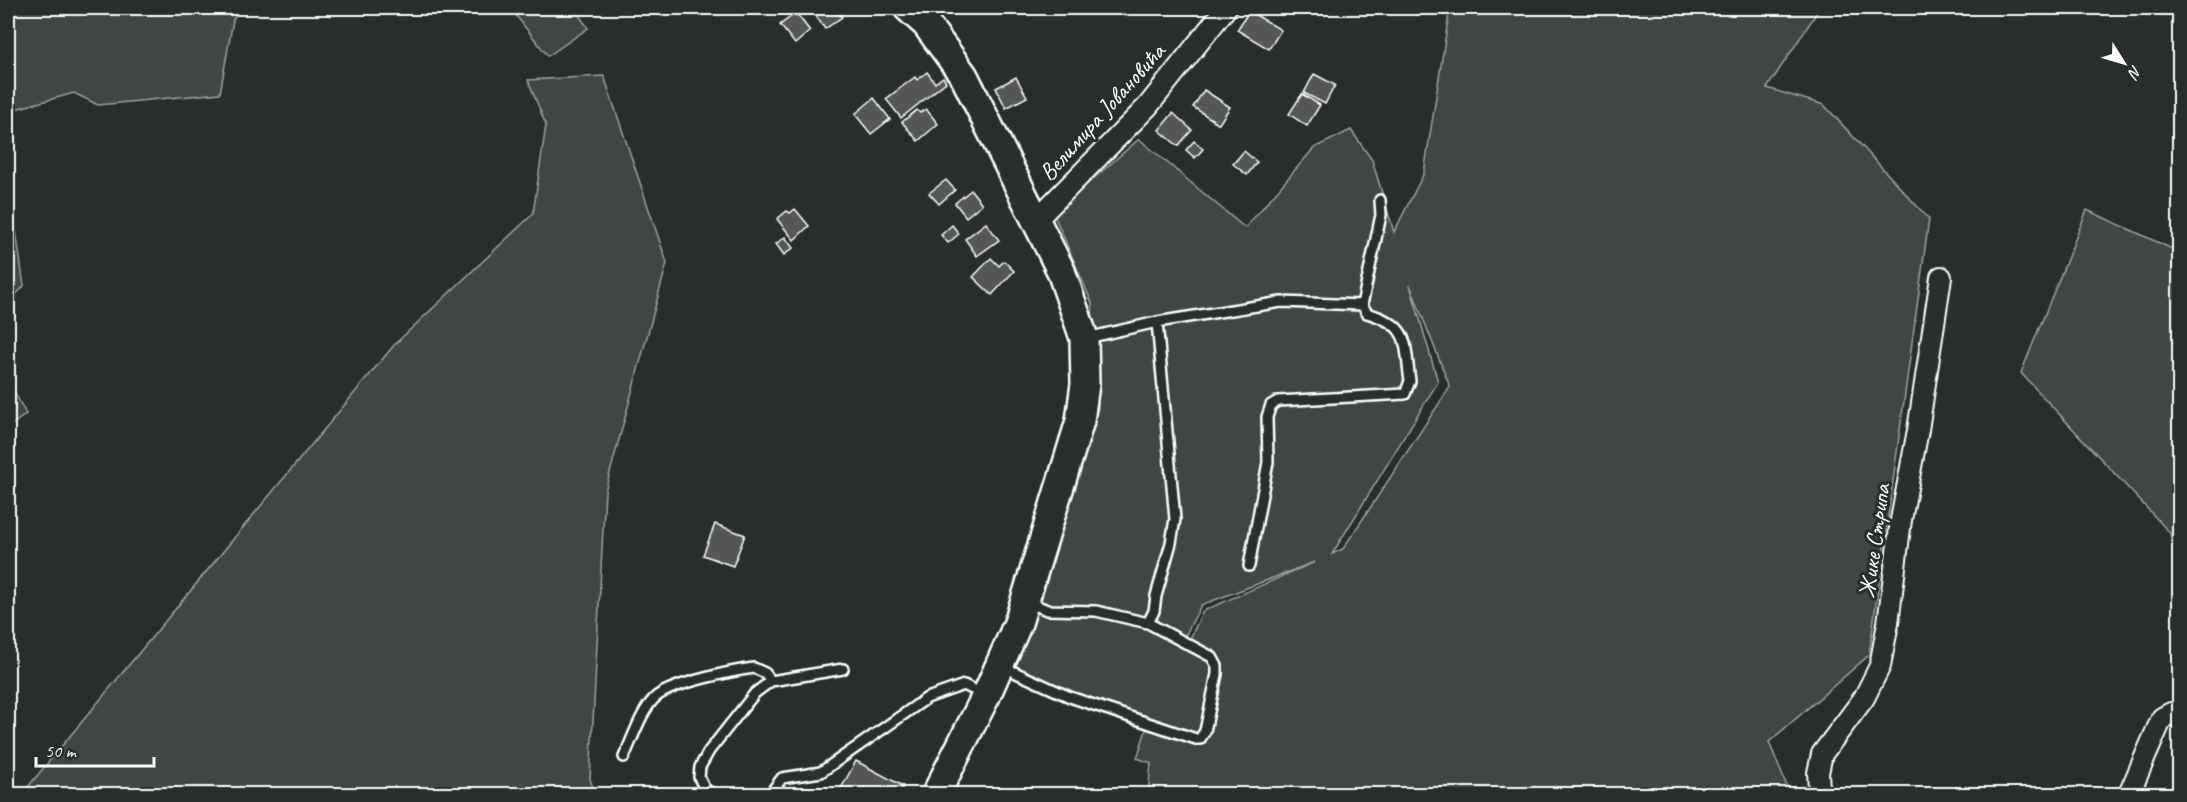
<svg xmlns="http://www.w3.org/2000/svg" width="2187" height="802" font-family="Caveat,sans-serif">
  <style>
    .green { fill: #414445; stroke: #a0a2a2; stroke-width: 1.5; fill-rule: evenodd }
    .building { fill: #555758; stroke: #fff; stroke-width: 1.5 }
    .lines { fill: none; stroke-linecap: round; stroke-linejoin: round }
    .lane-casing { stroke: #fff; stroke-width: 14 }
    .street-casing { stroke: #fff; stroke-width: 24 }
    .secondary-casing { stroke: #fff; stroke-width: 32 }
    .lane { stroke: #2a2d2e; stroke-width: 9 }
    .street { stroke: #2a2d2e; stroke-width: 20 }
    .secondary { stroke: #2a2d2e; stroke-width: 27 }
    .labels { text-anchor: middle; stroke-width: 6; stroke-linejoin: round; paint-order: stroke }
    .street-label { font-size: 24px; fill: #fff; stroke: #2a2d2e }
  </style>
  <rect width="100%" height="100%" fill="#2a2d2e"/>
  <filter id="ink" filterUnits="userSpaceOnUse"><feTurbulence type="fractalNoise" baseFrequency=".0167" numOctaves="2"/><feDisplacementMap in="SourceGraphic" scale="12" xChannelSelector="R" yChannelSelector="G"/><feConvolveMatrix kernelMatrix="1 2 1 2 8 2 1 2 1" color-interpolation-filters="sRGB"/></filter>
  <g filter="url(#ink)">
    <!-- green -->
    <path class="green" d="M8,8H239L233,20L220,93L98,105L74,93L8,111Z
      M510,8H574L588,28L548,56Z
      M1450,8H1820L1767,88L1824,105L1929,219L1869,655L1769,742L1790,794H1148L1151,763L1137,758L1147,727L1012,675L1098,408L1092,303L1052,210L1091,181L1139,139L1245,228L1314,148L1351,130L1372,160L1394,232L1424,173ZM1410,285L1450,387L1343,549L1332,554L1438,382ZM1315,562L1203,611L1186,647L1181,644L1201,605Z
      M604,76L667,263L605,491L590,779L595,794H22L395,344L533,214L546,125L528,80Z
      M2087,210L2179,252V581L2170,533L2021,373Z
      M8,222L16,231L24,286L8,303Z
      M8,380L26,414L8,428Z"/>
    <!-- building -->
    <path class="building" d="M813,8H835L842,17L825,29L811,9Z
      M1249,11L1281,30L1269,49L1237,30Z
      M796,13L810,31L795,44L780,25Z
      M927,72L935,83L943,77L946,82L901,118L886,99L915,77L917,80Z
      M1314,74L1335,85L1325,104L1304,93Z
      M1016,77L1027,97L1006,108L996,88Z
      M1204,90L1230,107L1219,124L1193,107Z
      M1302,94L1320,105L1307,126L1289,114Z
      M874,98L890,119L871,134L855,114Z
      M926,109L938,124L918,141L902,122L917,110L920,113Z
      M1173,113L1192,130L1178,146L1159,130Z
      M1194,141L1203,149L1195,158L1186,150Z
      M1244,151L1257,162L1247,175L1233,164Z
      M946,180L955,190L939,204L929,193Z
      M971,190L982,204L966,217L955,203Z
      M795,209L809,226L794,240L777,219L787,211L790,213Z
      M986,223L999,240L977,256L965,239Z
      M952,225L959,234L948,243L941,235Z
      M785,237L793,248L784,255L776,244Z
      M991,258L999,266L1004,261L1014,271L992,295L973,277Z
      M715,524L745,535L733,566L703,555Z
      M856,761L903,786L899,794H838Z"/>
    <g class="lines">
      <defs>
        <path id="lane" d="M1087,338L1157,322L1281,302L1362,305
          M1249,566L1268,462L1267,417L1271,405L1278,401L1405,394L1410,381C1404,341 1411,326 1367,313L1362,305L1381,215L1380,200
          M1148,623L1154,611L1156,596L1171,543L1175,519L1157,322
          M1001,666L1070,697L1196,739H1200L1205,731L1217,674V666L1212,657L1148,623L1096,611L1047,610L1028,602
          M624,757C632,740 642,708 657,696C674,683 732,671 754,668L765,673L771,681
          M712,794L704,788L699,777L700,767L709,751L755,693L771,681L843,669
          M770,794L782,778L821,772L927,698L964,685L984,695"/>
        <path id="street" d="M1036,220L1148,106L1226,8
          M1823,794L1819,788L1818,773L1822,754L1864,698L1880,666L1888,623L1901,520L1918,430L1941,277
          M2129,794L2162,718L2171,713L2180,717"/>
        <path id="secondary" d="M908,8L926,24L964,76L1061,271L1084,338L1085,384L1080,421L1018,623L986,696L936,794"/>
      </defs>
      <!-- lane casing -->
      <use href="#lane" class="lane-casing"/>
      <!-- street casing -->
      <use href="#street" class="street-casing"/>
      <!-- secondary casing -->
      <use href="#secondary" class="secondary-casing"/>
      <!-- lane -->
      <use href="#lane" class="lane"/>
      <!-- street -->
      <use href="#street" class="street"/>
      <!-- secondary -->
      <use href="#secondary" class="secondary"/>
    </g>
  </g>
  <g class="labels">
    <!-- street labels -->
    <g class="street-label">
      <text transform="translate(1102 112) rotate(-48)" y="8">Велимира Јовановића</text>
      <text transform="translate(1874 541) rotate(-82)" y="8">Жике Стрипа</text>
    </g>
  </g>
  <!-- margin -->
  <rect width="2187" height="802" fill="none" stroke="#2a2d2e" stroke-width="30"/>
  <rect x="15" y="15" width="2157" height="772" fill="none" stroke="#fff" stroke-width="2" filter="url(#ink)"/>
  <!-- north arrow -->
  <g transform="translate(2124 63) rotate(127)" stroke="#2a2d2e" stroke-width="4.5" paint-order="stroke">
  <path d="M0-4.5L10 22L0 15L-10 22Z" fill="#ffffff"/>
  <text y="-9" font-size="16" font-weight="bold" text-anchor="middle" fill="#ffffff">N</text>
  </g>
  <!-- scale -->
  <path d="M36 757v9h118v-9" fill="none" stroke="#ffffff" stroke-width="3"/>
  <text x="45" y="757" font-size="18" fill="#ffffff" stroke="#2a2d2e" stroke-width="4.5" paint-order="stroke">50 m</text>
</svg>
